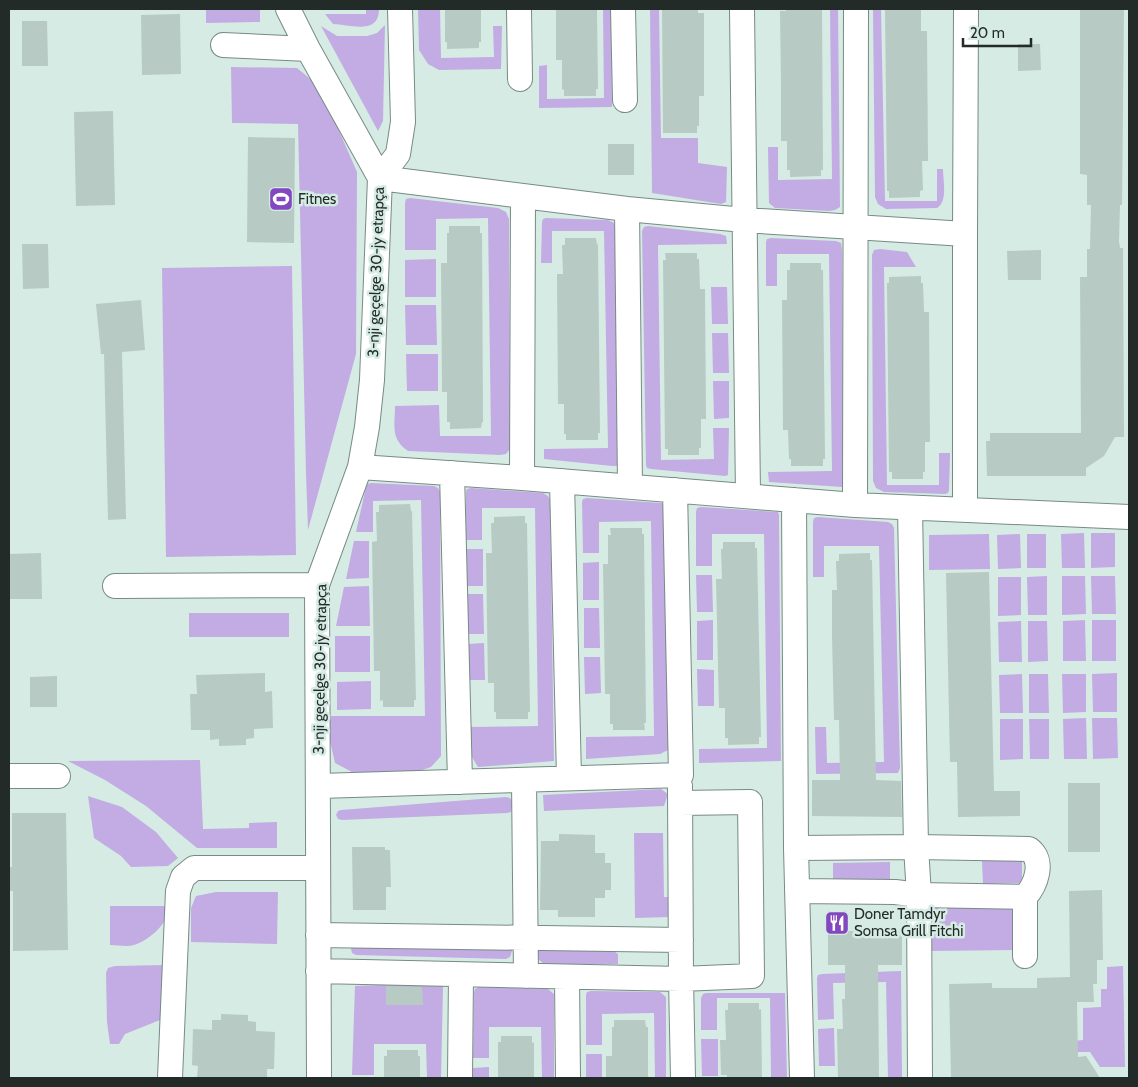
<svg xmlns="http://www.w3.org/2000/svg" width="1138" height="1087" font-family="Cabin,sans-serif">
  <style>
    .green { fill: #c2ace3 }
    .building { fill: #b7cbc4 }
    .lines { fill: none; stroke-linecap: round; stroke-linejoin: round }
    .minor-casing { stroke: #778b84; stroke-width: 26 }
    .minor { stroke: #fff; stroke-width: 24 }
    .labels { text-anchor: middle; stroke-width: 5; stroke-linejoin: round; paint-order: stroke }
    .poi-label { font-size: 15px; fill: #232b28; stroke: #d6ebe4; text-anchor: start }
    .street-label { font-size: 15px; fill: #232b28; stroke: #d6ebe4 }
  </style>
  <rect width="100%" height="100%" fill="#d6ebe4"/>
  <!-- green -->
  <path class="green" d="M206,9H260V22L206,23Z
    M366,9H379C379,35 351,25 333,24L325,14H366Z
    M418,9H440L441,58L494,57L493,26H502L501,69L439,70L428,64L419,50Z
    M603,9H611L612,107L539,108V66L547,65V99L604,98Z
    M650,9H659L661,138H698V163L727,167L726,202L721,204L652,193Z
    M830,9H838L840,207L835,210L829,211L775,208L769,203L768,147H778V180L832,179Z
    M873,9H881L885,201H937V169H943C943,180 948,202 937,208L886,209L878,204L875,197Z
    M385,25L383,121L378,131L321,26L337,36H367L377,33Z
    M231,67L297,68L314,82L330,110L357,172L356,354L308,530L306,473L298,124L232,123Z
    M410,198L498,208L506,212L509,219L510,449L506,454L500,455L408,451C390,439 395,425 395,406L439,405L440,436H491L488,218L436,219V250H405V203L406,199Z
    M546,218L608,220L616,224L619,461L617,466H612L544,459V449L608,448L604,231H552V263H541L542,222L543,219Z
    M648,226L720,234L726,236L727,244L658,245L661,460L714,459L713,428H729L728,475L725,476L651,469L647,468L646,465L642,231L644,227Z
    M771,238L836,241L841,243L842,250L843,482L842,487L769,482L768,472L832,471L829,254H777V286H766V242L767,239Z
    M880,249L907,252L916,267H884L887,485H939V453H950L949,490L948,493L945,494L884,492L876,488L873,481L872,255L874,250Z
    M436,259V297H405V260Z
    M292,266L296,555L166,557L162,268Z
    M711,287H727L728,324H712Z
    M405,305H436L437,345H406Z
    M712,333H728L729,373H713Z
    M406,354H438V391H407Z
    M713,381H729V418L714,419Z
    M371,483L434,486L438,488L440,492L441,756L431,767L416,772H352L335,763L330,741V716H425L421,500L373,501V532H356L366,487L367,484Z
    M471,488L543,493L548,496L550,500L554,761L478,767L472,757L469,727L538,726L535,508H482V540H466V492L467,489Z
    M587,498L662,503L667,508L668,750L660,754L586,759V737L654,736L651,521L599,522V553H583L582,502L583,499Z
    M701,507L778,512L779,515L781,761L699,763V749L767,748L764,534H712V566H696V512L697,508Z
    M818,517L888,522L892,524L894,528L900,768L898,773L816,774L815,727H826L827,763L884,762L879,546H824V577H813V522L814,518Z
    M1084,533L1085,568H1062L1061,534Z
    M1091,533H1115V567L1091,568Z
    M989,534L990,569L929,570V535Z
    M1020,534L1021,568L998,569L997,535Z
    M1027,534H1046V568H1027Z
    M354,541H369V578L346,579Z
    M467,549H483V586H467Z
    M599,562V600H583V563Z
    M696,575H712L713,612H697Z
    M1047,576V615H1028L1027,577Z
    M1062,576H1085L1086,614L1062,615Z
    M1091,576H1115L1116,614H1092Z
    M998,577H1021V615L998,616Z
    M369,586L370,626H336L344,587Z
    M467,594H483L484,634H468Z
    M584,608H599L600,648H584Z
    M189,613H289V637H189Z
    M713,620V660H697V621Z
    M1085,620L1086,661H1063V621Z
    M1092,620H1116V661H1092Z
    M1021,621L1022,662H999L998,622Z
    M1028,621H1047L1048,661L1028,662Z
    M335,636H370V672H335Z
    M484,643L485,680H468V644Z
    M584,657H600L601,693L585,694Z
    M697,669L714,670V706H698Z
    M1117,673V712H1093L1092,674Z
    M1022,674L1023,713H1000L999,675Z
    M1029,674H1048L1049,713H1029Z
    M1062,674H1086V712L1063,713Z
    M371,681V709L337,710V682Z
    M1086,718L1087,759H1064L1063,719Z
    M1092,718H1117L1118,758L1093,759Z
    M1000,719H1023V759L1000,760Z
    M1029,719H1049V759H1030Z
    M200,760L203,829L249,828V823L277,822V848H197L146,806L105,780L68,761Z
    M661,789L668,794L664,806L544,811L543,795Z
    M88,796L122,807L156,832L178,858L168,866L131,867L121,856L94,838Z
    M506,797L510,798L513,803L511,812L507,813L342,820L338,819L336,815L338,811L341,810Z
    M634,833H663L664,897H670V917L635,918Z
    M1022,860V883L983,884L982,861Z
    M890,862V883L833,884V863Z
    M216,892H278L277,944L191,942V908L196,896Z
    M110,906H169C170,922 149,941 134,945C127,947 118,945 110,945Z
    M1015,907L1016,950L931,951V908Z
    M601,943L618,954V964H544L537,958L536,954L539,946Z
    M352,945L513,948L510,957L506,959L356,955L352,953L351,949Z
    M166,965L165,1018L125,1034L119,1044H110L107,1022L106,973L108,968L115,966Z
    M1123,966L1125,1067H1100L1090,1052H1074V1041L1083,1040V1008L1101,1007V989H1107V967Z
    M901,971L902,1078H888L886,982L833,983L834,1019L818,1020L817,978L818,975L822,974Z
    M437,983L443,987L441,1078H427L426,1044H374V1075H352L355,986Z
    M479,987L548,989L554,994V1078H542L541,1027H489V1058H473L474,992L475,989Z
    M591,991L660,992L666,997V1078H655L654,1013L602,1014V1045H586V995L587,992Z
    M706,993H785L787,1078H771L770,998H717V1030H701V998L703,994Z
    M834,1028L835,1066H819L818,1029Z
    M701,1039H718V1076H702Z
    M586,1054H602V1078H586Z
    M489,1067V1078H473V1068Z"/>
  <!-- building -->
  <path class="building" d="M445,9H481V42H479V48L447,49V42H445Z
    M556,9H597L598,89H596V96H564V89L562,90V60H556Z
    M662,9H698V13H704V96H699V126H697V133H663Z
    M786,9H822L823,170H821V176L790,177V170H787V141H781V85L780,11H786Z
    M885,9H921V31H927L928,161H922L923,190L920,191V197L889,198V191H887Z
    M1080,9H1124L1122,205H1120L1119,241L1120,248H1123L1124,437H1115L1104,456L1086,468V476H987L986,441H990V433H1081L1080,277H1087V249H1090L1091,205H1087V175L1080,174Z
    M180,14L181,74L142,75L141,15Z
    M22,21H47L48,66H22Z
    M1018,44H1040L1041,70L1018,71Z
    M113,111L115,205L76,206L74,112Z
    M248,137L295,138L294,243L247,242Z
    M608,144H634V175H608Z
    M449,226H480V233H482L483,422H482L481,428L450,429V422H447V392H442L441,263H447V233H449Z
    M565,238H596L597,245L598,244L600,433H598V440H566V434H564V404H558L557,274H563L562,245H565Z
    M22,244H48L49,288L23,289Z
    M1041,250V280H1008L1007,251Z
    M665,253H697V259H699L700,289H705L706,419H701V448H699V455H668V449H665L663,260H666Z
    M790,263H821V270H823L825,459H823V466H791V459H789L788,430H783L782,300H787V270H790Z
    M921,276V283H923L924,312H929L930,442H925V472H923V479H892V472H889L887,283H889V277Z
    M141,300L145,350L122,352L126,519L108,520L104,354H101L96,304Z
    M410,504L411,511H412L416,700H414V707H383V700L380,701V671H374L372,542L377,541L376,512H379V505Z
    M525,516V523H527L530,712H528V719H496V712H494V683H488L486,553H492L491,523H494V517Z
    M610,528H642V534H644L646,723H644L645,730H613V724H610V694H605L603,564H608V535H611Z
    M723,542H755V548H757L761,737H759V744L728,745V738H725V708H719L716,579H722L721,549H723Z
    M41,553L42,599H9V554Z
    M870,553V560H872L876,780L901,781L902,817L812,816V780H840L839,720H834L832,637V590H837L836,561H839V554Z
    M989,572L994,791H1020V816L958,817L957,762H950L946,573Z
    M265,673V692L272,691L273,728L254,729V738L246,739V745L219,746V739L210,740V730H191L190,694H197L196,675Z
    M57,676V707H30V677Z
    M1068,783H1100V852H1068Z
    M12,813H66L68,950L13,951V891H9V867H12Z
    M559,834L595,835V853H605V863H611V890H605V898H595V917H558V910H540L541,841H559Z
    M352,847H385V850H390L391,887H386V910H353Z
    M1102,890L1103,960H1097V984H1093L1094,1002H1077L1078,1057L1086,1056L1100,1078H951L949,984L992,983V988H1037V978L1070,977L1069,891Z
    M828,931H902V965H878L879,1078H838L837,1029H843L842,999H845V965H828Z
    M386,986L422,987L423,1005H386Z
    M728,1003H759V1010L761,1009L762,1078H727V1075H721L720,1040H726L725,1010H728Z
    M221,1014L248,1015V1021L256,1022V1031L275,1032L274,1069H267V1078H197L198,1066L192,1065L193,1029L212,1030V1020H221Z
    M614,1020H645L646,1027H648V1078H606V1056H612V1027H614Z
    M501,1036H532V1043L534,1042V1078H498V1042H501Z
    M387,1050H418V1056H420V1078H384V1056H387Z"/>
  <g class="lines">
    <defs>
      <path id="minor" d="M288,9L308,49L380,178
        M519,9L520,79
        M623,9L625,100
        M742,9L748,495
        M223,45L308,49
        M380,178L627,209L744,220L965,234V510
        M380,178L398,154L403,122L400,9
        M627,209L630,486
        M965,234L966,9
        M360,467L522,478L855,505L1129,517
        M452,473L460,782
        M522,478L523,196
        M562,481L569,778
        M794,500L796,848L802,1078
        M855,505L856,9
        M910,508L916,847L919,895L920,1078
        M115,586L317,585
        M9,776H58
        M524,780L526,976
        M319,786L681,775L675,490
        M680,786L681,979L683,1078
        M796,848L916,847L1029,849C1045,861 1036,885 1025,897L919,895L895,892L797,891
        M1025,897V956
        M318,935L681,940
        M318,971L681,979L752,976L750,802L680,803
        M567,977L568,1078
        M170,1078L178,891L183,877L194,868H318
        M319,1078L317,585L360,467L367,427L372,380L380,178
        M460,1078L461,975"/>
    </defs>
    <!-- minor casing -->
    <use href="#minor" class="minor-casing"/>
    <!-- minor -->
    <use href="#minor" class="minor"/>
  </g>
  <!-- icons -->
  <defs>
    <symbol id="stadium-square" viewBox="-11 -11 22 22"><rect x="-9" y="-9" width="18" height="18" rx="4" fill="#8248bf" stroke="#d6ebe4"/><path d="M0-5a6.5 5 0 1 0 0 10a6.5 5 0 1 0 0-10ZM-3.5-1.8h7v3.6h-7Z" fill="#fff"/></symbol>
    <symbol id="restaurant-square" viewBox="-11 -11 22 22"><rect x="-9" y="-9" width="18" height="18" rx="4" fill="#8248bf" stroke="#d6ebe4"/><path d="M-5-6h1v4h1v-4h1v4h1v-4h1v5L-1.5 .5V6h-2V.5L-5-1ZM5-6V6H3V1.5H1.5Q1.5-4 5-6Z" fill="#fff"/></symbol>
  </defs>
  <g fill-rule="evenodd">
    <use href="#stadium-square" x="267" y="185" width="28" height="28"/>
    <use href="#restaurant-square" x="823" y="909" width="28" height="28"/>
  </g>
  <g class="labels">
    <!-- poi labels -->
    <g class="poi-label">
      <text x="298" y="204">Fitnes</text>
      <text x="854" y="919">Doner Tamdyr<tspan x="854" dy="17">Somsa Grill Fitchi</tspan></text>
    </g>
    <!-- street labels -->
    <g class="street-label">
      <text transform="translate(376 272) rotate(-88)" y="5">3-nji geçelge 30-jy etrapça</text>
      <text transform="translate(320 669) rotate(-89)" y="5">3-nji geçelge 30-jy etrapça</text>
    </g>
  </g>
  <!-- border -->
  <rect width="1138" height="1087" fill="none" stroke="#232b28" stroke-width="20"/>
  <!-- scale -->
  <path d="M963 38v8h68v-8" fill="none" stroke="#232b28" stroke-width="2.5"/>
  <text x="970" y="38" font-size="15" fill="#232b28" stroke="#d6ebe4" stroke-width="4" paint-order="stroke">20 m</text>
</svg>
